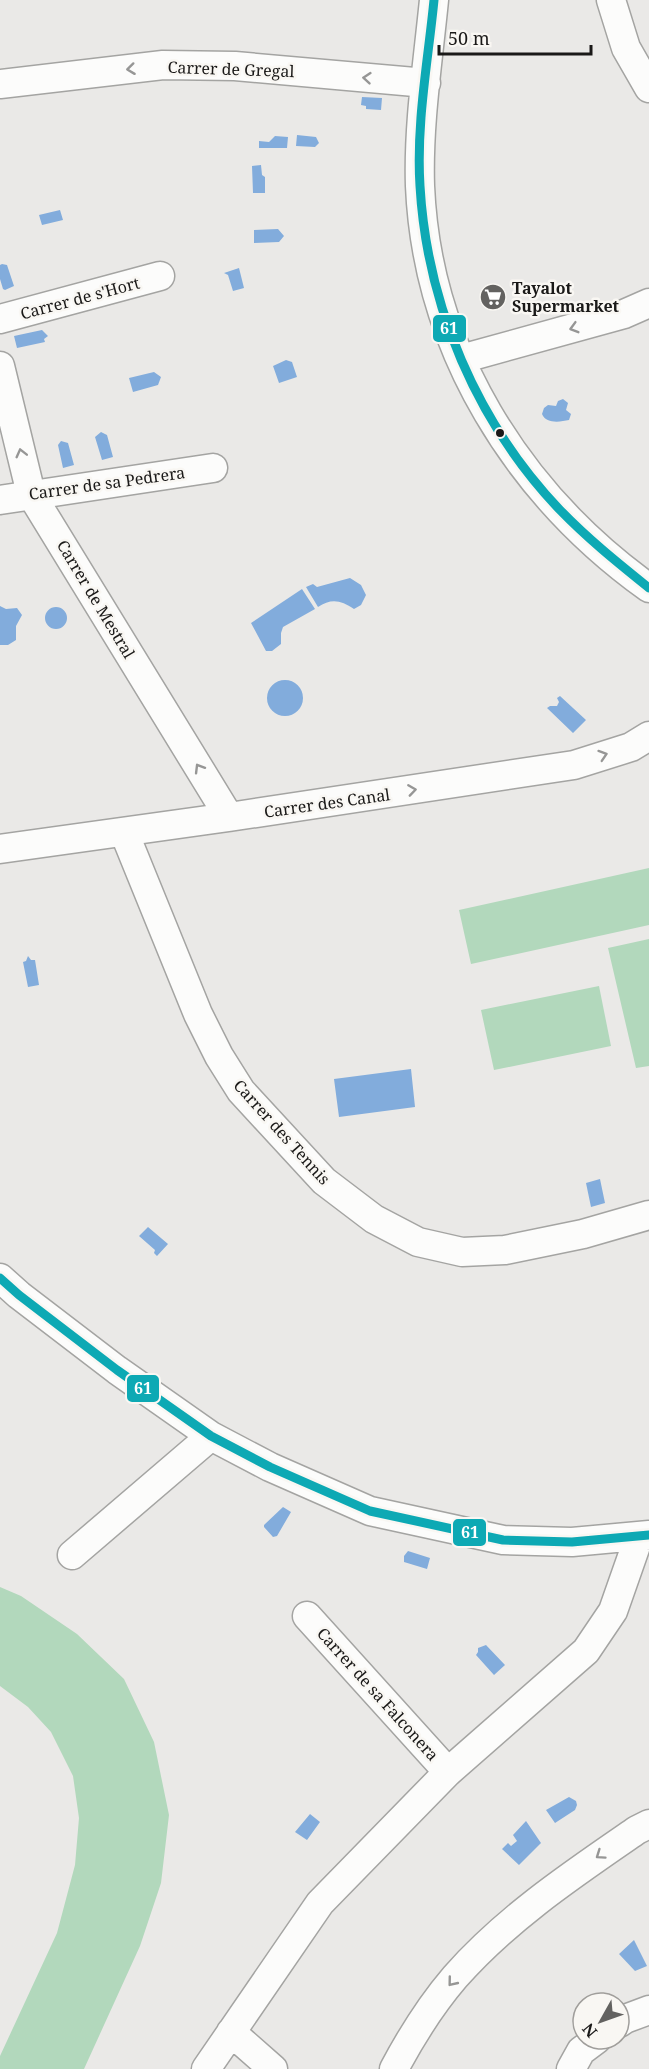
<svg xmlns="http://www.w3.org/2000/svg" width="649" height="2069" font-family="'Noto Serif',serif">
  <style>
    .green { fill: #b2d8bc }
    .water { fill: #82acdc }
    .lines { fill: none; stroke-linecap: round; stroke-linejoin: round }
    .minor-casing { stroke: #a4a4a2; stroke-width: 31 }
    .minor { stroke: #fcfcfb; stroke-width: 28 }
    .bus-1-casing { stroke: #f9f7f3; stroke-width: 14 }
    .bus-1 { stroke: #0da9b4; stroke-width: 9 }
    .oneway { stroke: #969695 }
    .bus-dot { fill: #1a1918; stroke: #f9f7f3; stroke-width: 2 }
    .labels { text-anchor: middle; stroke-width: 5; stroke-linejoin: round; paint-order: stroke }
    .street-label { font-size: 16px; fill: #1a1918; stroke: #f9f7f3 }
    .poi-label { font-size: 16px; font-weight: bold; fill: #1a1918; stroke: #f9f7f3; text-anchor: start }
    .line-badge { stroke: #f9f7f3; stroke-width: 2 }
    .badge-label { font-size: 16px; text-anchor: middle; font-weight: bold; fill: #fff }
  </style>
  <rect width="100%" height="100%" fill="#eae9e7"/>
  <!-- green -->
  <path class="green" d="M649,868V925L471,964L459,910Z
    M649,939V1066L636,1068L608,948Z
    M599,986L611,1046L494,1070L481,1010Z
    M0,1587L21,1596L77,1634L124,1679L154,1742L169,1815L161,1883L140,1946L84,2069H0V2056L57,1933L75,1865L79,1818L73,1776L51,1732L28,1707L0,1686Z"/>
  <!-- water -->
  <path class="water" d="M362,97L382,98L381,110L366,109V106L361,105Z
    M297,135L316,137L319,143L315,147L296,146Z
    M275,136L288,137L287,148H259V141L269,142Z
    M261,165L262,175L265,177V193H253L252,166Z
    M60,210L63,220L42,225L39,215Z
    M278,229L284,236L279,242L254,243V230Z
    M2,264L7,265L14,286L5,290L3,289L0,279V265Z
    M239,268L244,288L233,291L228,275L224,273Z
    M42,330L48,336L44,339L45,342L17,348L14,336Z
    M286,360L292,362L297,377L279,383L273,366Z
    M154,372L161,377L158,385L133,392L129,378Z
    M563,399L568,403L566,410L571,414L569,420C560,422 546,424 542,414L544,408L548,405L556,406L558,401Z
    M101,432L107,435L113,457L102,460L95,437Z
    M61,441L68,443L74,465L63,468L58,445Z
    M350,578L361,585L366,595L361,605L354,609C341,600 331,598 318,607L306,587L313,584L317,587Z
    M302,589L315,609L283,627L281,633V644L272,651H266L251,623Z
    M0,606L6,609L17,608L22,615L16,626V640L8,645H0Z
    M45 618a11 11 0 1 1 22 0a11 11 0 1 1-22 0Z
    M267 698a18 18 0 1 1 36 0a18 18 0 1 1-36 0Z
    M560,696L586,720L573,733L547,708L550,706H557L559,702L557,698Z
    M28,956L31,960H35L39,985L28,987L23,962L26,961Z
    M411,1069L415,1107L339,1117L334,1079Z
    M600,1179L605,1203L591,1207L586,1183Z
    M148,1227L168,1244L157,1256L154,1253L155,1250L139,1236Z
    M283,1507L291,1512L277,1536L273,1537L264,1527V1525Z
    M408,1551L430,1558L427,1569L404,1562V1556Z
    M486,1645L505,1665L494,1675L476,1655L478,1652V1648Z
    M569,1797L576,1801L577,1805L575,1810L555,1823L546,1810Z
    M310,1814L320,1822L307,1840L295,1832Z
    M526,1821L541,1843L519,1865L502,1849L508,1843L511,1846L517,1841L513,1835Z
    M634,1940L647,1966L635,1971L619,1954Z"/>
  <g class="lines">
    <defs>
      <path id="minor" d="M434,0C428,61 418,125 420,186C427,350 518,494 649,588
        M611,0L626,48L649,88
        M0,84L163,65L235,66L426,83
        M0,319L160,276
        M461,359L624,314L649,303
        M0,366L31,494L229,817
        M0,500L213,468
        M124,832L198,1014L219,1056L241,1091L324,1181L374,1219L418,1242L462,1252L505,1250L583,1234L649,1215
        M0,849L229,817L574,765L631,747L649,736
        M0,1278L19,1295L117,1370L211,1436L270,1467L370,1511L503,1540L572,1542L649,1535
        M72,1555L211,1436
        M307,1616L448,1772
        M619,2023L625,2019L649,2010
        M231,2032L273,2069
        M206,2069L320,1903L448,1772L586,1651L613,1611L639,1537
        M394,2069C411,2037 431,2005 455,1977C507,1918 573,1874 637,1830L649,1824
        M571,2069L581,2051L597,2039"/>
    </defs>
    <!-- minor casing -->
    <use href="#minor" class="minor-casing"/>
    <!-- minor -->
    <use href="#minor" class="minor"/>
    <defs>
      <path id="bus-1" d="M434,0C428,61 416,124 420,186C427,306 477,423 560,510C588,539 618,563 649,588
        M0,1278L19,1295L117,1370L211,1436L270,1467L370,1511L503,1540L572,1542L649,1535"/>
    </defs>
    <!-- bus-1 casing -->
    <use href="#bus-1" class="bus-1-casing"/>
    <!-- bus-1 -->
    <use href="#bus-1" class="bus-1"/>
  </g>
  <!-- one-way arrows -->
  <defs><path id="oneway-chevron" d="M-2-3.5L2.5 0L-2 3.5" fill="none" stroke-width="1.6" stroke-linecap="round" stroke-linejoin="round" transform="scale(1.5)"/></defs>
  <g class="oneway">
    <use href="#oneway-chevron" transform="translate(131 69) rotate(173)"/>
    <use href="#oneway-chevron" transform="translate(367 78) rotate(-175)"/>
    <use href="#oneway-chevron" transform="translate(574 328) rotate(164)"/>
    <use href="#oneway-chevron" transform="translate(21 453) rotate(-104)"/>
    <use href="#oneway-chevron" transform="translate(603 755) rotate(-18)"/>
    <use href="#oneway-chevron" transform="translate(199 768) rotate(-121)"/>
    <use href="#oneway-chevron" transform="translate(412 790) rotate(-8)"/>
    <use href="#oneway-chevron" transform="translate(600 1855) rotate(145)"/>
    <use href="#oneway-chevron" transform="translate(452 1982) rotate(129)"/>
  </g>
  <!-- icons -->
  <defs>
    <symbol id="supermarket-disc" viewBox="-11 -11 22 22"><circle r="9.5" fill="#636260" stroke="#f9f7f3"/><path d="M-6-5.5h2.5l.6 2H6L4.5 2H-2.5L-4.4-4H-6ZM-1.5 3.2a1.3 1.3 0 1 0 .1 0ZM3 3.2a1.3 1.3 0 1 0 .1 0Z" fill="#fff"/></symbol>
  </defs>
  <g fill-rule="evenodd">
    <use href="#supermarket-disc" x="478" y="282" width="30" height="30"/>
  </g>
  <!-- markers -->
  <circle class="bus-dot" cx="500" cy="433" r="5"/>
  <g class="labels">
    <!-- street labels -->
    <g class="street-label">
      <text transform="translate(231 69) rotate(2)" y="6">Carrer de Gregal</text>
      <text transform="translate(80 298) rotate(-15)" y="6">Carrer de s'Hort</text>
      <text transform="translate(107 483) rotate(-8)" y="6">Carrer de sa Pedrera</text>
      <text transform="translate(96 599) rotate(59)" y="6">Carrer de Mestral</text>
      <text transform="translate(327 803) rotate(-8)" y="6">Carrer des Canal</text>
      <text transform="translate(282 1132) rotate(48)" y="6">Carrer des Tennis</text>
      <text transform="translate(378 1694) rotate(48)" y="6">Carrer de sa Falconera</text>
    </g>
    <!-- poi labels -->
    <g class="poi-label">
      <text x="512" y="294">Tayalot<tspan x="512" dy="18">Supermarket</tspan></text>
    </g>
  </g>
  <g class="line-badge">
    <rect x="432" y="314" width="35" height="29" rx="6" fill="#0da9b4"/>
    <rect x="126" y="1374" width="34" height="29" rx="6" fill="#0da9b4"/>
    <rect x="452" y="1518" width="35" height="29" rx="6" fill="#0da9b4"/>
  </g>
  <g class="badge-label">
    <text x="449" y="334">61</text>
    <text x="143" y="1394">61</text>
    <text x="470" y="1538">61</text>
  </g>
  <!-- north arrow -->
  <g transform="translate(601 2021) rotate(230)"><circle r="28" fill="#f9f7f3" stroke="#a09e9b" stroke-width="1.5"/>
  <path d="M0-4.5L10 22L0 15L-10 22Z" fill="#636260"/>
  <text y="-9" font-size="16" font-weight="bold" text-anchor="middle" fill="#1a1918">N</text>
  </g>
  <!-- scale -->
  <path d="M439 45v9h152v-9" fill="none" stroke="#1a1918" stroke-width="3"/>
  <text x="448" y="45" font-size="18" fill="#1a1918" stroke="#f9f7f3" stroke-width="4.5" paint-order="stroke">50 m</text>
</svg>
